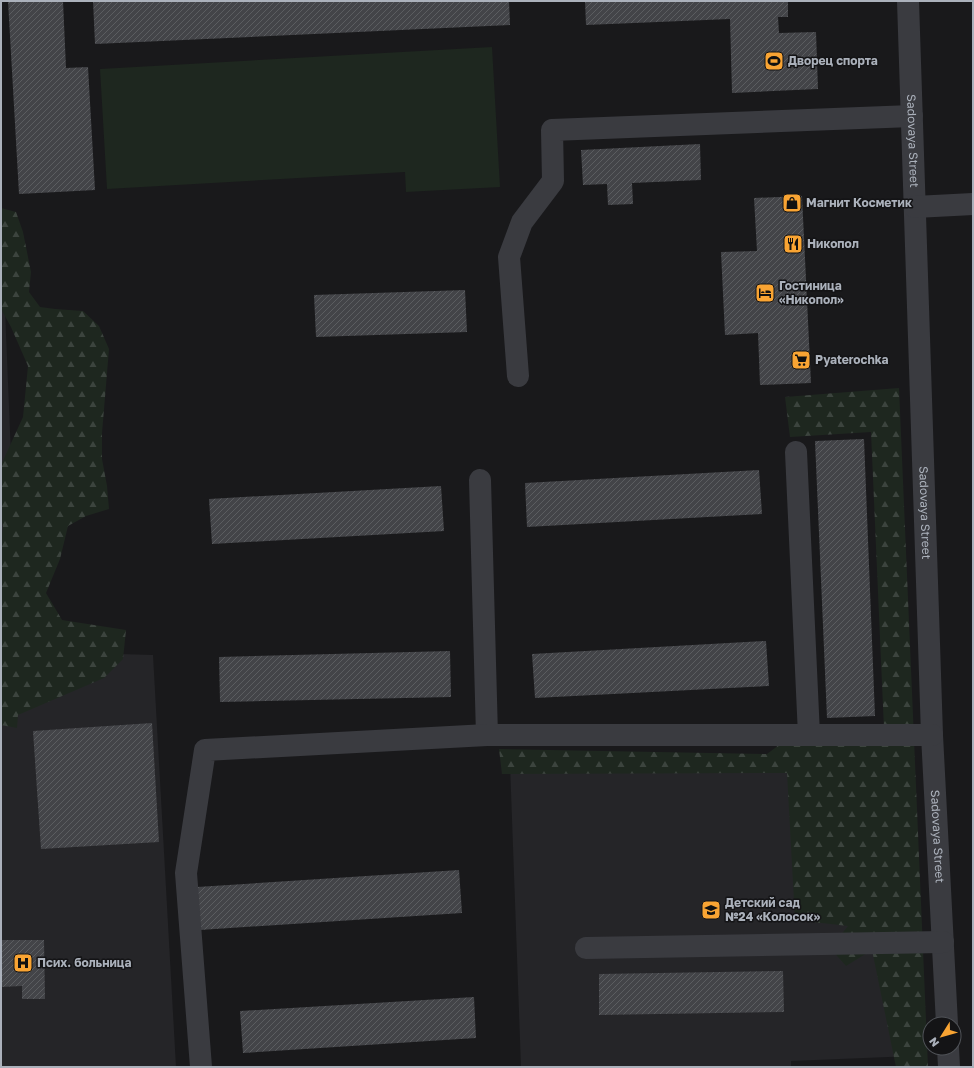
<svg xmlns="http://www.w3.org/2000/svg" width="974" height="1068" font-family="'Golos Text',sans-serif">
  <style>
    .built { fill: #252528 }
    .forest { fill: url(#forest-firs) }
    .garden { fill: #1e271f }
    .building { fill: url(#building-hatch) }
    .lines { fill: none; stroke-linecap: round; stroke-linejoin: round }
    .minor { stroke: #3a3b40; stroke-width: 22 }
    .labels { text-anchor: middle; stroke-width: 3; stroke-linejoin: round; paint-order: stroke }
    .poi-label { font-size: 12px; font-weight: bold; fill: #abb1bb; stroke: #141416; text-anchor: start }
    .street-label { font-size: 12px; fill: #abb1bb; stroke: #141416 }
  </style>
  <defs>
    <pattern id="forest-firs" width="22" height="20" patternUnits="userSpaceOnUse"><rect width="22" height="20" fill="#1e271f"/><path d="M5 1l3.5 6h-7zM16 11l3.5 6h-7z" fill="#3c443e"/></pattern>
    <pattern id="building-hatch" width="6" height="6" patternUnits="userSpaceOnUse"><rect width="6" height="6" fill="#434448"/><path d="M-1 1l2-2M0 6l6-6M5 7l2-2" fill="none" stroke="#5b5d60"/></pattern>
  </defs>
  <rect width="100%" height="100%" fill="#19191b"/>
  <!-- built -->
  <path class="built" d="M1,211L19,651L153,655L176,1067H1Z
    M901,750L913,1056L791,1061V1067H521L510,764Z"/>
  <!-- forest -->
  <path class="forest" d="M1,208L16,212L23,232L31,272L29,292L40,307L55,309L83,311L99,326L109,349L102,433V459L107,486L109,509L86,516L68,526L60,559L46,593L62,620L126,630L123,659L104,678L18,715L17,728L1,725V540L3,527L1,517V465L23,417L28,366L11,327L1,309Z
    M899,388L928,1067H896L872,950L846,966L830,948L848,926L795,920L787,773L502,774L499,749L767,754L779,745L884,729L871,432L790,437L785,397Z"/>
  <!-- garden -->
  <path class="garden" d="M492,47L500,187L406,192L405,172L107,189L100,69Z"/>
  <!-- building -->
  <path class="building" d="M8,1H63L66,68L88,67L95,190L19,194Z
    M93,1H509L510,25L95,44Z
    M585,1H788V17H778L779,33L816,32L818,89L732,93L730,19L586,25Z
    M700,144L701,180L632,183L633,204L608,205L607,184L583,185L581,150Z
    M802,196L811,383L760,385L758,333L725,335L721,252L757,251L754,198Z
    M465,290L467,332L316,337L314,295Z
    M864,439L875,716L827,718L815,441Z
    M759,470L762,514L527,527L525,483Z
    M441,486L444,531L212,544L209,499Z
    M766,641L769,686L535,698L532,654Z
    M450,651L451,697L220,702L219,657Z
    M152,723L159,842L41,849L33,731Z
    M459,870L462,913L200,930L197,887Z
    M1,940H44L45,999H22V986L1,987Z
    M783,971L784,1012L599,1015V974Z
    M474,997L476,1038L243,1053L240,1011Z"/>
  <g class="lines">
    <!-- minor -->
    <g class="minor">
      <path id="s1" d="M908,1L932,735L947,1024"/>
      <path d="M915,207L973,204"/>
      <path d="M518,376L509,257L522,222L553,181L552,130L912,116"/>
      <path d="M796,452L809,735"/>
      <path d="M480,480L487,735"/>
      <path d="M586,948L943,942"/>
      <path d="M948,1048L949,1067"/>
      <path d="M201,1067L186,873L205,750L487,735H932"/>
    </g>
  </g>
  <!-- icons -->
  <defs>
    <symbol id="stadium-square" viewBox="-11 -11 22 22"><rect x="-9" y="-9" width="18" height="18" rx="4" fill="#f9a433" stroke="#141416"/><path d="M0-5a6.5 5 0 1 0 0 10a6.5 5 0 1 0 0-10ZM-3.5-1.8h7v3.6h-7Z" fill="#111"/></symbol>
    <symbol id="shop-square" viewBox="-11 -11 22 22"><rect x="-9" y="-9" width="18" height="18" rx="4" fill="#f9a433" stroke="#141416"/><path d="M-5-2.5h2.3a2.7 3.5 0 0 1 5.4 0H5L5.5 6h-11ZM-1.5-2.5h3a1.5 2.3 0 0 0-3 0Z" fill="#111"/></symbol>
    <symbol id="restaurant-square" viewBox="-11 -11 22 22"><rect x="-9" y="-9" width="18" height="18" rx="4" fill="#f9a433" stroke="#141416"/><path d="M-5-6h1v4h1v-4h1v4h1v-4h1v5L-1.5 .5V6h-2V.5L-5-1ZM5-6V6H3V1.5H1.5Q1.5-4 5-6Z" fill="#111"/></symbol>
    <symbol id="hotel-square" viewBox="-11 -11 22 22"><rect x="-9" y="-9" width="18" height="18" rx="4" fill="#f9a433" stroke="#141416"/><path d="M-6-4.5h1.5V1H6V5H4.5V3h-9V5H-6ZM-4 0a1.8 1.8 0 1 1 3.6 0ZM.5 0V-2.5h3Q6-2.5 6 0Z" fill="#111"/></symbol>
    <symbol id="supermarket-square" viewBox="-11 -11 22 22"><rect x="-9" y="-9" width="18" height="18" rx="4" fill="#f9a433" stroke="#141416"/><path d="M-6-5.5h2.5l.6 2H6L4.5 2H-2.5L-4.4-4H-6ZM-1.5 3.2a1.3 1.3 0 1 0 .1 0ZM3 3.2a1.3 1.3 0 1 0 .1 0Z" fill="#111"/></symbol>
    <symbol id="school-square" viewBox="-11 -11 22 22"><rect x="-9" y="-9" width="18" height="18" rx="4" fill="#f9a433" stroke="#141416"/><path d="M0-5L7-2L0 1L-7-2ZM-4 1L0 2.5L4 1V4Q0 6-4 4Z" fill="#111"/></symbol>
    <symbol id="hospital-square" viewBox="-11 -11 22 22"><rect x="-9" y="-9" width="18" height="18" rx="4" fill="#f9a433" stroke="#141416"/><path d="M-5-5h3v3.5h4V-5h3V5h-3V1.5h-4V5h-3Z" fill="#111"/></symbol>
  </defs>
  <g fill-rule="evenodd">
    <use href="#stadium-square" x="763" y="50" width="22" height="22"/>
    <use href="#shop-square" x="781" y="192" width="22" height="22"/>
    <use href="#restaurant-square" x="782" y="233" width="22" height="22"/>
    <use href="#hotel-square" x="754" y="282" width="22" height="22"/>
    <use href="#supermarket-square" x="790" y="349" width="22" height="22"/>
    <use href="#school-square" x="700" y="899" width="22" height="22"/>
    <use href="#hospital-square" x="12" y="952" width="22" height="22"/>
  </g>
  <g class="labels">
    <!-- poi labels -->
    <g class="poi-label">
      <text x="788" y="65">Дворец спорта</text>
      <text x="806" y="207">Магнит Косметик</text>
      <text x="807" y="248">Никопол</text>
      <text x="779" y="290">Гостиница<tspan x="779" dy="14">«Никопол»</tspan></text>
      <text x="815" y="364">Pyaterochka</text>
      <text x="725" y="907">Детский сад<tspan x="725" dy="14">№24 «Колосок»</tspan></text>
      <text x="37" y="967">Псих. больница</text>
    </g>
    <!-- street labels -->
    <g class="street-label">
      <text dy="4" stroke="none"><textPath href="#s1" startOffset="140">Sadovaya Street</textPath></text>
      <text dy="4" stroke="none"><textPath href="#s1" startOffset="512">Sadovaya Street</textPath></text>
      <text dy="4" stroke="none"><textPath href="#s1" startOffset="836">Sadovaya Street</textPath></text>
    </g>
  </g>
  <!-- border -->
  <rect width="974" height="1068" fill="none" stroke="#abb1bb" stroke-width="4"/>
  <!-- north arrow -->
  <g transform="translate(942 1036) rotate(233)"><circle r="19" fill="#141416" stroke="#505358"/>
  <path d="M0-3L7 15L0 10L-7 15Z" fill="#f9a433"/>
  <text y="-6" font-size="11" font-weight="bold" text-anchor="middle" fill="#abb1bb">N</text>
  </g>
</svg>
